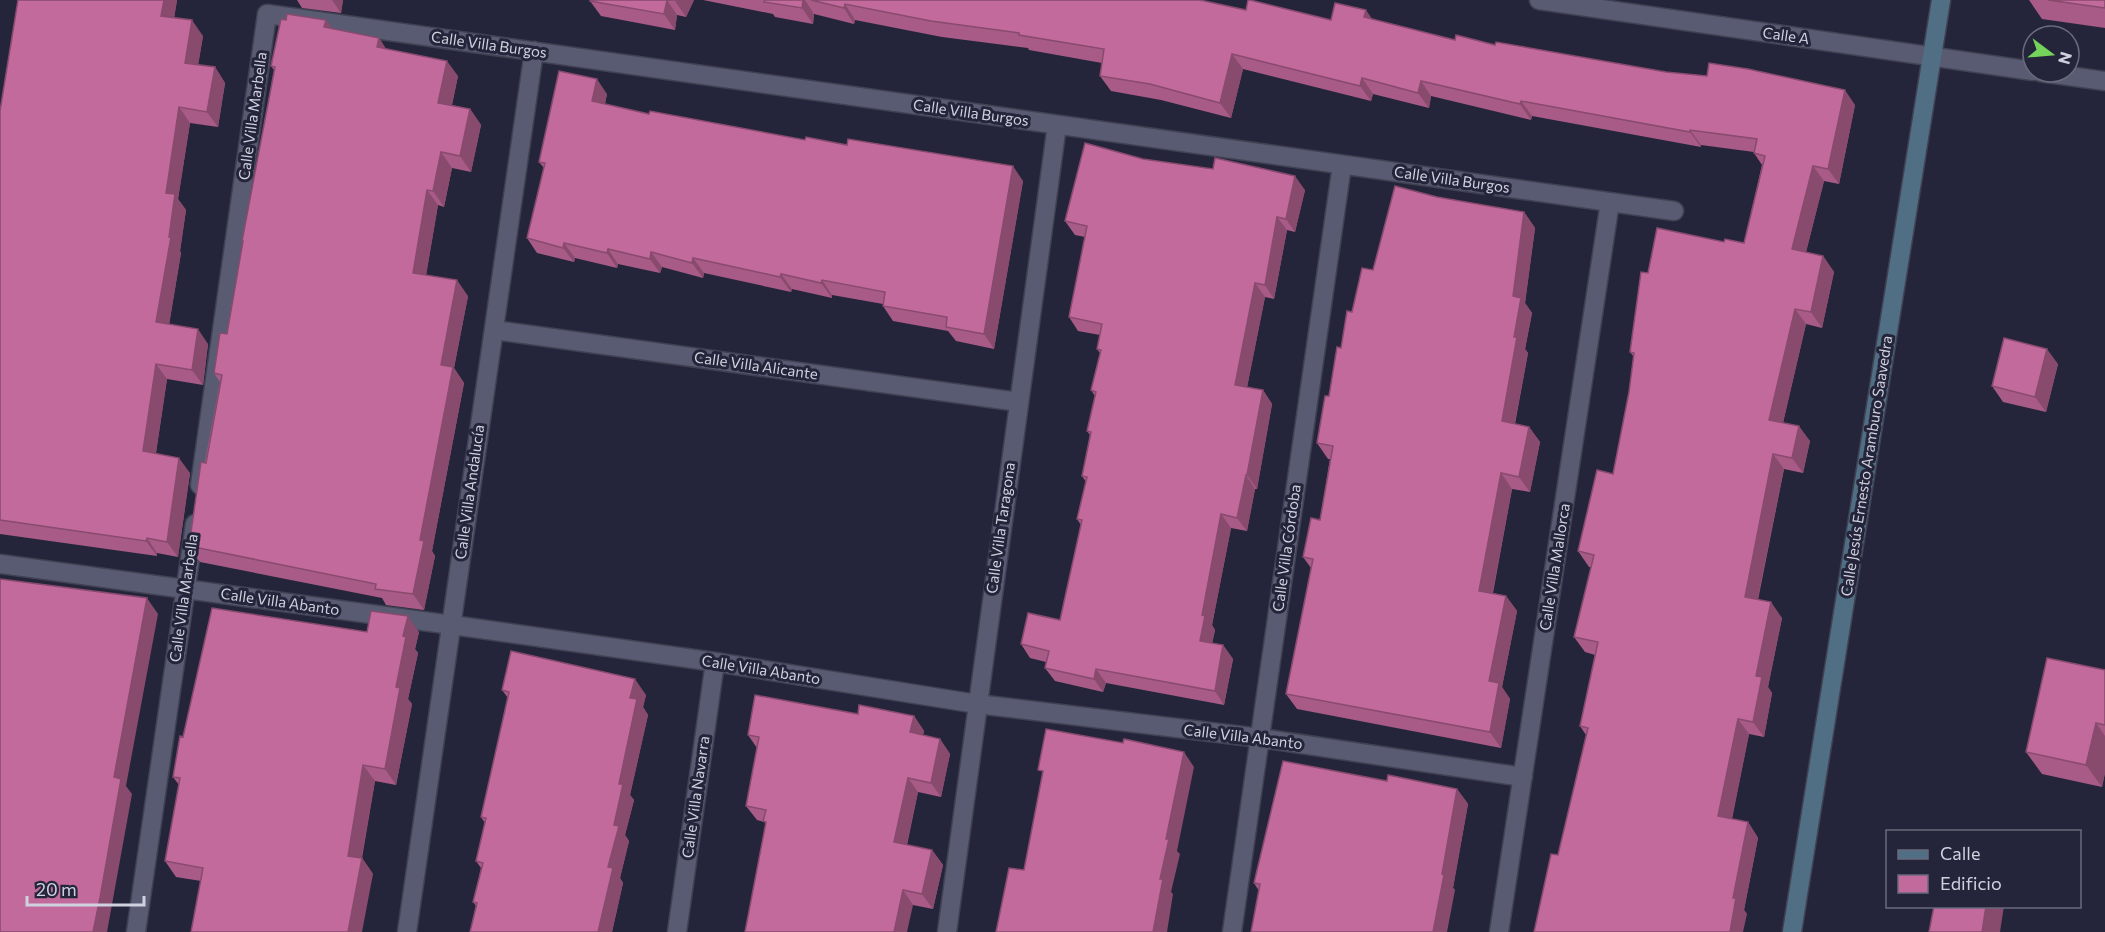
<svg xmlns="http://www.w3.org/2000/svg" width="2105" height="932" font-family="Commissioner,sans-serif">
  <style>
    .lines { fill: none; stroke-linecap: round; stroke-linejoin: round }
    .street-casing { stroke: #404152; stroke-width: 21 }
    .secondary-casing { stroke: #404152; stroke-width: 21 }
    .street { stroke: #595b72; stroke-width: 18 }
    .secondary { stroke: #506f84; stroke-width: 18 }
    .wall { fill: #a75b86 }
    .shaded-wall { fill: #884a6d }
    .building { fill: #c26a9c; stroke: #884a6d; stroke-width: 1.5 }
    .labels { text-anchor: middle; stroke-width: 6; stroke-linejoin: round; paint-order: stroke }
    .street-label { font-size: 15px; fill: #d0d1df; stroke: #24253a }
  </style>
  <rect width="100%" height="100%" fill="#24253a"/>
  <g class="lines">
    <defs>
      <path id="street" d="M1539,0L2033,71
        M2040,72L2105,81
        M494,330L1019,402
        M200,485L267,14L1674,211
        M0,564L452,625L715,662L977,704L1260,738L1523,777
        M136,932L195,524
        M407,932L534,51
        M677,932L715,662
        M947,932L1057,125
        M1232,932L1342,165
        M1499,932L1610,202"/>
      <path id="secondary" d="M1792,932L1941,0"/>
    </defs>
    <!-- street casing -->
    <use href="#street" class="street-casing"/>
    <!-- secondary casing -->
    <use href="#secondary" class="secondary-casing"/>
    <!-- street -->
    <use href="#street" class="street"/>
    <!-- secondary -->
    <use href="#secondary" class="secondary"/>
  </g>
  <!-- wall -->
  <path class="wall" d="M18,0H177L174,18L203,36L198,65L215,67L225,83L218,127L190,123L178,199L186,210L180,251L181,253L169,324L208,344L203,385L167,379L156,453L190,473L178,557L157,553V556L0,534V111Z
    M297,0H343L341,13L302,8Z
    M694,0L686,17L677,15L675,30L601,16L590,1Z
    M703,0H1200L1246,10L1331,20L1372,19L1455,40L1495,45L1855,105L1839,184L1824,181L1806,252L1823,256L1834,272L1822,328L1806,324L1783,423L1810,441L1803,473L1784,469L1758,600L1782,618L1768,687L1772,693L1764,737L1749,734L1732,819L1748,822L1758,838L1744,910L1747,914L1558,855L1586,735L1580,726L1595,655L1585,652L1574,637L1591,567H1589L1578,551L1613,474L1629,392L1634,357L1630,352L1648,273L1724,242L1744,243L1762,165L1754,153V152L1701,145V147L1532,116L1531,120L1431,96L1429,108L1373,94L1371,101L1243,69L1231,118L1161,100L1111,91L1100,76L1102,63L1029,50L1028,48L942,37L855,20L854,24L814,14L813,24L775,17L773,14Z
    M2029,0H2105V28L2042,19Z
    M332,29L379,38L386,49L458,76L452,105L470,109L481,125L471,172L452,168L444,207L438,205L426,275L468,296L454,368L464,383L432,551L435,556L424,610L386,605L382,598L200,562L189,546L220,382L214,373L227,334L243,243L242,241L274,70L271,66Z
    M607,94L605,104L649,114L1023,181L994,349L956,341L948,331L893,321L883,306V304L832,295V298L792,289L791,292L704,273L703,278L662,267L660,273L618,264L617,268L575,258L574,262L537,253L527,238L544,168L539,162Z
    M1143,159L1305,190L1295,232L1287,230L1274,299L1265,297L1247,387L1263,390L1272,404L1257,489H1255L1247,531L1231,528L1212,625L1215,630L1212,643L1223,645L1233,659L1224,705L1106,683L1103,692L1055,681L1045,668L1046,662L1030,658L1021,644L1060,620L1081,525L1077,519L1086,482L1082,476L1090,435L1087,431L1095,396L1091,390L1100,353L1097,349L1100,335L1078,331L1069,317L1085,237L1075,235L1065,221Z
    M1437,197L1524,212L1535,228L1525,303L1532,313L1525,349L1528,353L1515,424L1529,427L1540,442L1530,492L1512,489L1493,593L1506,596L1517,611L1502,687L1510,699L1501,748L1297,709L1286,694L1311,568L1303,557L1320,520L1330,459H1328L1317,443L1341,348L1352,312L1373,270Z
    M2058,364L2046,412L2003,402L1992,386Z
    M367,632H419L415,649L418,653L408,699L412,704L396,785L375,781L362,858L373,874L201,881L176,877L165,861L179,785L173,777L183,737Z
    M2105,670V773L2102,787L2042,774L2026,752Z
    M502,690L646,695L643,707L648,715L630,795L634,800L625,835L629,841L620,878L623,883L612,932H470L476,906L473,902L481,868L476,861L485,823L481,817L508,698Z
    M914,716L924,731L923,735L940,739L950,754L941,797L918,792L907,845L932,850L943,865L933,909L913,905L766,824L764,822L757,820L746,806L757,748L748,735Z
    M1387,781L1457,789L1468,804L1453,888L1455,890L1259,891L1254,883Z"/>
  <!-- shaded-wall -->
  <path class="shaded-wall" d="M164,0H177L172,31L161,16Z
    M332,0H343L341,13Z
    M667,0L677,15L675,30L664,14Z
    M676,0H694L686,17L675,1Z
    M803,0H805L814,14L813,24L802,8Z
    M845,4L855,20L854,24L844,8Z
    M1366,10L1377,26L1364,17Z
    M192,20L203,36L196,78L185,63Z
    M326,20L337,35L324,27Z
    M379,38L389,54L377,47Z
    M1232,54L1243,69L1231,118L1220,103Z
    M447,61L458,76L449,118L438,103Z
    M215,67L225,83L218,127L207,112Z
    M1362,78L1373,94L1371,101L1360,86Z
    M597,79L607,94L602,115L592,101Z
    M1421,81L1431,96L1429,108L1418,93Z
    M1845,90L1855,105L1839,184L1828,169Z
    M1521,101L1532,116L1531,120L1520,104Z
    M179,107L190,123L178,199L186,210L180,251L181,253L167,338L156,322L166,193Z
    M470,109L481,125L471,172L460,156Z
    M1690,130L1701,145V147L1690,132Z
    M441,152L452,168L444,207L433,191Z
    M1013,166L1023,181L994,349L984,334Z
    M1813,166L1824,181L1803,264L1792,249Z
    M1295,176L1305,190L1295,232L1286,219Z
    M427,190L438,205L424,288L413,273Z
    M1524,212L1535,228L1525,303L1532,313L1525,349L1528,353L1512,437L1502,421L1514,337L1513,296Z
    M1277,217L1287,230L1274,299L1265,285Z
    M564,243L575,258L574,262L563,248Z
    M608,249L618,264L617,268L607,253Z
    M651,252L662,267L660,273L650,259Z
    M1823,256L1834,272L1822,328L1811,312Z
    M693,258L704,273L703,278L692,263Z
    M781,274L792,289L791,292L780,277Z
    M457,280L468,296L454,368L464,383L432,551L435,556L424,610L413,594L441,365Z
    M822,280L832,295V298L821,283Z
    M1255,283L1265,297L1245,398L1235,385Z
    M1795,309L1806,324L1780,435L1769,420Z
    M198,329L208,344L203,385L192,370Z
    M2047,349L2058,364L2046,412L2035,397Z
    M156,364L167,379L154,466L143,451Z
    M1263,390L1272,404L1257,489L1247,475Z
    M1799,426L1810,441L1803,473L1792,458Z
    M1529,427L1540,442L1530,492L1519,477Z
    M1773,454L1784,469L1755,612L1745,597Z
    M179,458L190,473L178,557L167,542Z
    M1501,473L1512,489L1490,606L1479,591Z
    M1246,475L1255,489L1247,531L1237,518Z
    M1221,514L1231,528L1212,625L1215,630L1210,655L1200,641L1202,615Z
    M147,538L157,553V556L146,541Z
    M1506,596L1517,611L1502,687L1510,699L1501,748L1490,732L1489,681Z
    M147,598L158,614L126,786L132,794L107,932H93L114,777Z
    M1771,602L1782,618L1768,687L1772,693L1764,737L1753,722L1756,676Z
    M408,616L419,632L415,649L418,653L408,699L412,704L396,785L385,769L403,636Z
    M1223,645L1233,659L1224,705L1215,691Z
    M1096,669L1106,683L1103,692L1094,679Z
    M635,679L646,695L643,707L648,715L630,795L634,800L625,835L629,841L620,878L623,883L612,932H598L630,698Z
    M914,716L924,731L920,747L910,732Z
    M1738,719L1749,734L1729,832L1718,816Z
    M2096,723L2105,736V773L2102,787L2086,765Z
    M940,739L950,754L941,797L931,783Z
    M1184,752L1194,767L1177,851L1180,854L1171,892L1173,894L1167,932H1153L1166,839Z
    M363,765L375,781L359,872L348,856Z
    M908,778L918,792L904,856L894,842Z
    M1457,789L1468,804L1453,888L1455,890L1447,932H1433L1442,874Z
    M1748,822L1758,838L1744,910L1747,914L1743,932H1730L1733,898Z
    M932,850L943,865L933,909L922,894Z
    M362,858L373,874L362,932H348Z
    M903,890L913,905L907,932H894Z
    M1986,906H2004L2000,932H1982Z"/>
  <!-- building -->
  <path class="building" d="M18,0H164L161,16L192,20L185,63L215,67L207,112L179,107L166,193L175,194L169,237H171L156,322L198,329L192,370L156,364L143,451L179,458L167,542L147,538L146,541L0,520V111Z
    M591,0H667L664,14L590,1Z
    M765,0H803L802,8L764,2Z
    M811,0H1200L1246,10L1248,0H1250L1331,20L1335,3L1366,10L1364,17L1455,40L1456,35L1495,45L1496,42L1666,72L1707,76L1709,63L1748,69L1845,90L1828,169L1813,166L1792,249L1823,256L1811,312L1795,309L1769,420L1799,426L1792,458L1773,454L1745,597L1771,602L1756,676L1762,677L1753,722L1738,719L1718,816L1748,822L1733,898H1736L1730,932H1534L1551,854L1558,855L1588,728L1580,726L1598,642L1574,637L1594,555L1578,551L1597,470L1613,474L1629,392L1634,353L1630,352L1641,272L1648,273L1657,228L1724,242L1725,239L1744,243L1765,156L1754,153L1757,139L1690,130V132L1521,101L1520,104L1421,81L1418,93L1362,78L1360,86L1232,54L1220,103L1150,84L1100,76L1104,49L1019,35V33L931,21L845,4L844,8Z
    M2048,0H2105V8Z
    M287,14L326,20L324,27L379,38L377,47L447,61L438,103L470,109L460,156L441,152L433,191L427,190L413,273L457,280L441,365L453,367L420,540L424,541L413,594L375,589L376,584L189,546L201,462L206,463L222,375L214,373L220,333L227,334L243,241H242L275,67L271,66L281,19L286,20Z
    M559,71L597,79L592,101L649,114L650,111L805,140L806,137L847,145L848,139L1013,166L984,334L946,327L947,317L883,306L885,292L822,280L821,283L781,274L780,277L693,258L692,263L651,252L650,259L608,249L607,253L564,243L563,248L527,238L545,163L539,162Z
    M1085,143L1143,159L1213,169L1215,158L1295,176L1286,219L1277,217L1265,285L1255,283L1235,385L1263,390L1247,475H1246L1237,518L1221,514L1202,615L1205,616L1200,641L1223,645L1215,691L1096,669L1094,679L1045,668L1049,651L1021,644L1028,613L1060,620L1082,520L1077,519L1087,477L1082,476L1091,432L1087,431L1096,392L1091,390L1101,350L1097,349L1102,324L1069,317L1087,226L1065,221Z
    M1395,186L1437,197L1524,212L1513,296L1521,298L1514,337H1517L1502,421L1529,427L1519,477L1501,473L1479,591L1506,596L1489,681L1499,683L1490,732L1286,694L1313,559L1303,557L1311,518L1320,520L1333,446L1317,443L1325,396H1329L1337,347L1341,348L1347,311L1352,312L1362,268L1373,270Z
    M2004,338L2047,349L2035,397L1992,386Z
    M0,579L147,598L114,777L121,779L100,898L93,932H0Z
    M212,608L367,632L371,611L408,616L403,636L406,637L396,687L400,688L385,769L363,765L348,856L362,858L348,932H191L203,868L165,861L180,778L173,777L180,736L183,737Z
    M511,651L635,679L630,698L637,699L619,784H623L614,825L619,826L608,867L613,868L598,932H470L477,903L473,902L483,863L476,861L486,818L481,817L509,692L502,690Z
    M2047,658L2105,670V725L2096,723L2086,765L2026,752Z
    M755,695L858,714L859,705L914,716L910,732L940,739L931,783L908,778L894,842L932,850L922,894L903,890L894,932H745L766,822L763,821L766,810L746,806L759,737L748,735Z
    M1046,729L1123,743L1124,739L1184,752L1166,839H1169L1160,879H1163L1153,932H996L1009,868L1024,870L1043,771L1038,770Z
    M1283,761L1387,781L1388,775L1457,789L1442,874L1444,875L1433,932H1251L1260,884L1254,883Z
    M1934,906H1986L1982,932H1929Z"/>
  <g class="labels">
    <!-- street labels -->
    <g class="street-label">
      <text transform="translate(1786 36) rotate(8)" y="5">Calle A</text>
      <text transform="translate(489 45) rotate(8)" y="5">Calle Villa Burgos</text>
      <text transform="translate(971 113) rotate(8)" y="5">Calle Villa Burgos</text>
      <text transform="translate(253 116) rotate(-82)" y="5">Calle Villa Marbella</text>
      <text transform="translate(1452 180) rotate(8)" y="5">Calle Villa Burgos</text>
      <text transform="translate(756 366) rotate(8)" y="5">Calle Villa Alicante</text>
      <text transform="translate(1867 466) rotate(-81)" y="5">Calle Jesús Ernesto Aramburo Saavedra</text>
      <text transform="translate(470 492) rotate(-82)" y="5">Calle Villa Andalucía</text>
      <text transform="translate(1001 528) rotate(-82)" y="5">Calle Villa Taragona</text>
      <text transform="translate(1287 548) rotate(-82)" y="5">Calle Villa Córdoba</text>
      <text transform="translate(1555 567) rotate(-81)" y="5">Calle Villa Mallorca</text>
      <text transform="translate(184 598) rotate(-82)" y="5">Calle Villa Marbella</text>
      <text transform="translate(280 602) rotate(8)" y="5">Calle Villa Abanto</text>
      <text transform="translate(761 670) rotate(9)" y="5">Calle Villa Abanto</text>
      <text transform="translate(1243 737) rotate(7)" y="5">Calle Villa Abanto</text>
      <text transform="translate(696 797) rotate(-82)" y="5">Calle Villa Navarra</text>
    </g>
  </g>
  <!-- legend -->
  <rect x="1886" y="830" width="195" height="78" fill="#24253a" stroke="#696a7c" stroke-width="1.5"/>
  <rect x="1898" y="850" width="30" height="9" fill="#506f84" stroke="#696a7c" stroke-width="1.5"/>
  <text x="1940" y="860" font-size="18" fill="#d0d1df">Calle</text>
  <rect x="1898" y="875" width="30" height="18" fill="#c26a9c" stroke="#696a7c" stroke-width="1.5"/>
  <text x="1940" y="890" font-size="18" fill="#d0d1df">Edificio</text>
  <!-- north arrow -->
  <g transform="translate(2051 54) rotate(106)"><circle r="28" fill="#24253a" stroke="#696a7c" stroke-width="1.5"/>
  <path d="M0-4.5L10 22L0 15L-10 22Z" fill="#75d25b"/>
  <text y="-9" font-size="16" font-weight="bold" text-anchor="middle" fill="#d0d1df">N</text>
  </g>
  <!-- scale -->
  <path d="M27 896v9h117v-9" fill="none" stroke="#d0d1df" stroke-width="3"/>
  <text x="36" y="896" font-size="18" fill="#d0d1df" stroke="#24253a" stroke-width="4.5" paint-order="stroke">20 m</text>
</svg>
